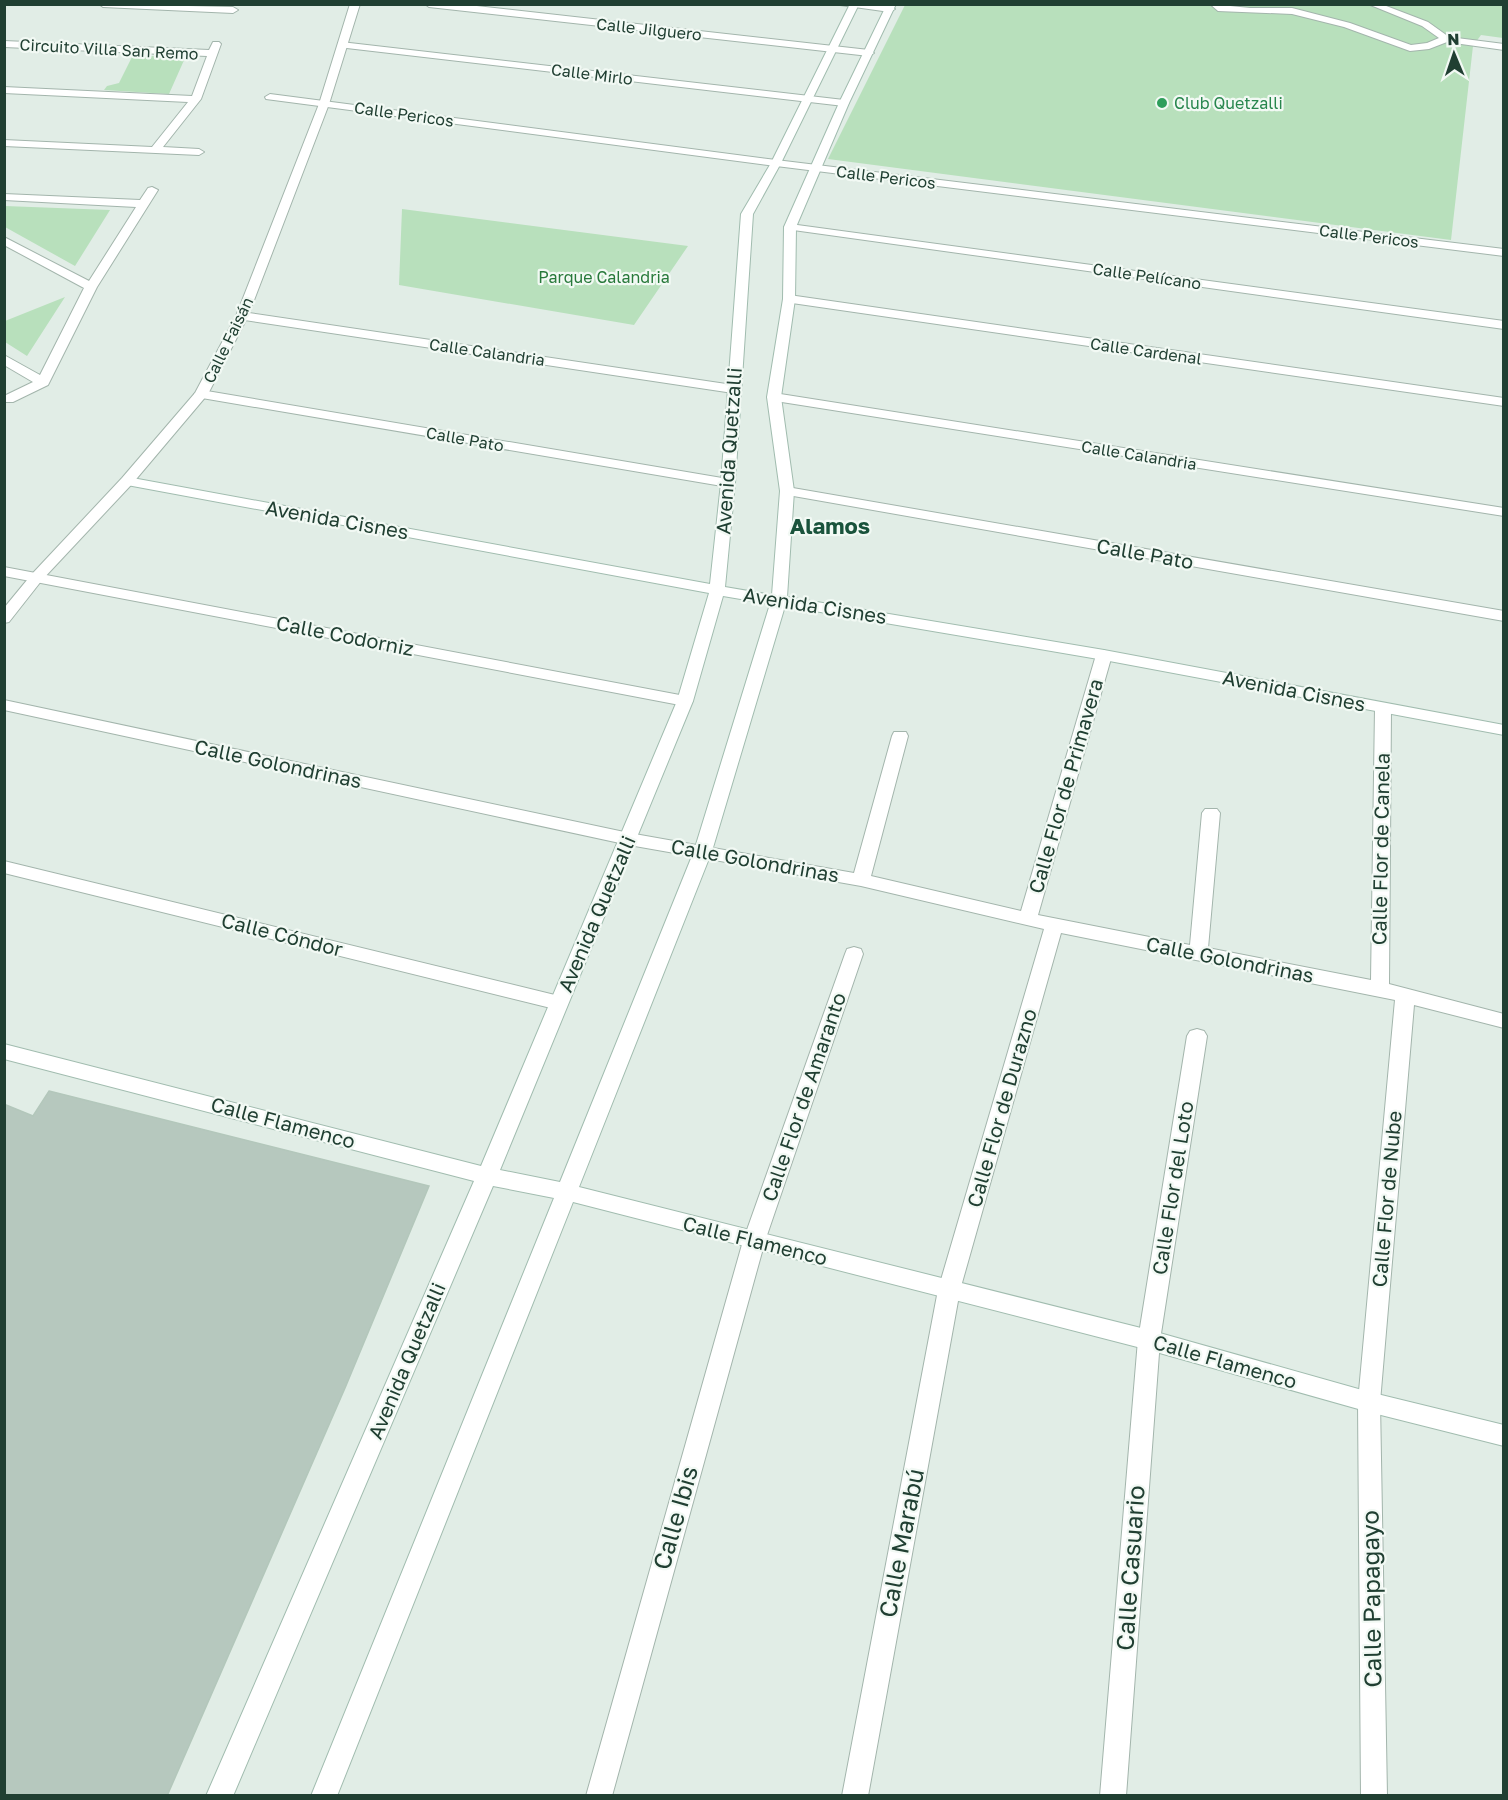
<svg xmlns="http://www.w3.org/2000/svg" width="1508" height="1800" font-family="'Golos Text',sans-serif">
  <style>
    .green { fill: #b8e0bc }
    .building { fill: #b6c8be; stroke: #b3c7bb; stroke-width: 1.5 }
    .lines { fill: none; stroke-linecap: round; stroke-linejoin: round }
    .service-casing { stroke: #a3b5ac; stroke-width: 2 }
    .minor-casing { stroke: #a3b5ac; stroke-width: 2 }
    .tertiary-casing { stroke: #a3b5ac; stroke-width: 2 }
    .secondary-casing { stroke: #a1bcaf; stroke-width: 2 }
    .service { fill: #fff; fill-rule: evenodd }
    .minor { fill: #fff; fill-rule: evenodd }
    .tertiary { fill: #fff; fill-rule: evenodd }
    .secondary { fill: #fff; fill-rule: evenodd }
    .leisure-dot { fill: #2e9e5b; stroke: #f2f9f4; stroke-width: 2 }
    .labels { text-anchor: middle; stroke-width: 4.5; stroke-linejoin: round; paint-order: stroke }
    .far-street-label { font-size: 16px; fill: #203f32; stroke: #f2f9f4 }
    .far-leisure-label { font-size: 16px; fill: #27864d; stroke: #f2f9f4; text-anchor: start }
    .far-park-label { font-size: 16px; fill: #27793a; stroke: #f2f9f4 }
    .street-label { font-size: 20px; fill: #203f32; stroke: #f2f9f4 }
    .quarter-label { font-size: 22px; font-weight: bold; fill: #1a533c; stroke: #f2f9f4 }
    .near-street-label { font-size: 24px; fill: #203f32; stroke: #f2f9f4 }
  </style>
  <rect width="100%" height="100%" fill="#e1ede6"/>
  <!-- green -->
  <path class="green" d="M905,5H1503V38L1481,35L1473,46L1451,240L828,159Z
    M133,55L185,58L169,94L104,90L107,86L119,83Z
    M5,206L110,210L75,266L5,227Z
    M402,209L688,246L634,325L399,285Z
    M65,297L27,356L5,342V321Z"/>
  <!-- building -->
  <path class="building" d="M49,1091L429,1186L345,1388L167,1796H4V1104L33,1116Z"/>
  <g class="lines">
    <defs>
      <path id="service" d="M1210,4L1250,8H1292L1350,23L1411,45L1427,43L1439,38L1422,26L1368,4H1381L1428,22L1449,37L1504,44V50L1447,42L1429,49L1410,51L1344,27L1292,14L1218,11Z"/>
      <path id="minor" d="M99,4L233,7L238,10L233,13L103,7Z
        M425,4H459L869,50L874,53L869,56L429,7Z
        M833,4C848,4 883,1 895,9L890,12Z
        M4,41L209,50L213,42H219L221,44L201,99L163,147L199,149L204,152L199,155L4,146V140L152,147L188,102L4,93V87L192,96L207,56L4,47Z
        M341,42L844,100L849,103L844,106L338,47V43Z
        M270,94L776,160L1504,249V256L776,166L266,99L265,97Z
        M152,187L158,190L97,287L48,385L13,402H4V396L33,382L4,365V355L40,375L84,288L4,245V237L89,281L136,207L4,200V194L140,200L148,188Z
        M790,224L1504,321V329L786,229L784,227Z
        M789,295L1504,398V406L785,302L783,299Z
        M242,312L733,385L740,389L733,393L238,319L236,316Z
        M201,390L728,479L735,483L728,487L196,397L194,394Z
        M774,393L1504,508V516L769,400L767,397Z
        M787,487L1504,611V621L782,494L780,491Z
        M4,567L685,696L693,701L685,706L4,576Z
        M1104,650L1112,655L1038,915L1190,945L1202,813L1205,809H1217L1220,813L1208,948L1371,980L1375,708L1383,703L1391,708L1389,984L1504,1014V1028L1414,1005L1380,1402L1387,1796H1361L1358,1402L1395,1000L1061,933L960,1290L868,1796H842L938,1290L1044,929L861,886L629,845L4,710V700L629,833L854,873L892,736L894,732H906L908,736L871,876L1021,911L1096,655Z
        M4,861L559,996L566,998L568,1003L566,1008L559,1010L4,873Z
        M854,947L861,949L863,954L765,1241L612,1796H586L743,1241L845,954L847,949Z
        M1197,1029L1204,1031L1207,1036L1160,1340L1126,1796H1100L1138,1340L1187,1036L1190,1031Z"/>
      <path id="tertiary" d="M350,4H360L329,104L248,316L208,394L132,484L42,580L9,622L4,623V608L32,574L122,478L195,393L236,316L319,104Z"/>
      <path id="secondary" d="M850,4H859L781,163L753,214L735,483L725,587L772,595L780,491L767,397L783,299L784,227L839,103L887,4H896L849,103L796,227L795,299L781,397L794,491L787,597L1104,650L1504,725V735L1104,660L785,606L712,851L579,1187L1149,1330L1369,1392L1504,1425V1446L1369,1412L1149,1350L573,1202L337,1796H311L554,1198L493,1186L233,1796H206L474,1181L4,1059V1044L481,1166L677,701L709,593L127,485L120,481L127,477L710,584L721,483L741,214L771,163ZM723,596L770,604L694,851L560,1182L500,1170L693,701Z"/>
    </defs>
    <!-- service casing -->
    <use href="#service" class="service-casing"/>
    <!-- minor casing -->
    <use href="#minor" class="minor-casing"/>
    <!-- tertiary casing -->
    <use href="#tertiary" class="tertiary-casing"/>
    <!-- secondary casing -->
    <use href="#secondary" class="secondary-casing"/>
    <!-- service -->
    <use href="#service" class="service"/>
    <!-- minor -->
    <use href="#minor" class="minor"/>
    <!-- tertiary -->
    <use href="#tertiary" class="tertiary"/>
    <!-- secondary -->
    <use href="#secondary" class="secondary"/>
  </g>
  <!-- markers -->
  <circle class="leisure-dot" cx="1162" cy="103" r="6"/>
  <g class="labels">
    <!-- far-street labels -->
    <g class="far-street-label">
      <text transform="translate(649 29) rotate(6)" y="6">Calle Jilguero</text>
      <text transform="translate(109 49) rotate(3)" y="6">Circuito Villa San Remo</text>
      <text transform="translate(592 74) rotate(7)" y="6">Calle Mirlo</text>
      <text transform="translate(404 114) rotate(8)" y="6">Calle Pericos</text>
      <text transform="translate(886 177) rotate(7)" y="6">Calle Pericos</text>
      <text transform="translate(1369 236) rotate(7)" y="6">Calle Pericos</text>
      <text transform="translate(1147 276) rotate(8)" y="6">Calle Pelícano</text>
      <text transform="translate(228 340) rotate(-64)" y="6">Calle Faisán</text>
      <text transform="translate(1146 351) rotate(8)" y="6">Calle Cardenal</text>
      <text transform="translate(487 352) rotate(8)" y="6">Calle Calandria</text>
      <text transform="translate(465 439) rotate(10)" y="6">Calle Pato</text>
      <text transform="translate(1139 455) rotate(9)" y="6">Calle Calandria</text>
    </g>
    <!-- far-leisure labels -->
    <g class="far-leisure-label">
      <text x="1174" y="109">Club Quetzalli</text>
    </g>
    <!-- far-park labels -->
    <g class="far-park-label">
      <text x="604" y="283">Parque Calandria</text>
    </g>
    <!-- street labels -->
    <g class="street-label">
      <text transform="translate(729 451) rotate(-86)" y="7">Avenida Quetzalli</text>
      <text transform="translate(337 520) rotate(10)" y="7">Avenida Cisnes</text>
      <text transform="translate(1145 554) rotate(10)" y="7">Calle Pato</text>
      <text transform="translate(815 606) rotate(9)" y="7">Avenida Cisnes</text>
      <text transform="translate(345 636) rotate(11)" y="7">Calle Codorniz</text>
      <text transform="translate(1294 691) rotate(11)" y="7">Avenida Cisnes</text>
      <text transform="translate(278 764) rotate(12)" y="7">Calle Golondrinas</text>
      <text transform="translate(1066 786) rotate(-74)" y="7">Calle Flor de Primavera</text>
      <text transform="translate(1381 849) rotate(-89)" y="7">Calle Flor de Canela</text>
      <text transform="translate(755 861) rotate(10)" y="7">Calle Golondrinas</text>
      <text transform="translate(597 914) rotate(-67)" y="7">Avenida Quetzalli</text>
      <text transform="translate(282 935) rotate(14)" y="7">Calle Cóndor</text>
      <text transform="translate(1230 960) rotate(11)" y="7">Calle Golondrinas</text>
      <text transform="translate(804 1097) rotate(-71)" y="7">Calle Flor de Amaranto</text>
      <text transform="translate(1002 1108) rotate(-74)" y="7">Calle Flor de Durazno</text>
      <text transform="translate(283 1123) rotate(15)" y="7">Calle Flamenco</text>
      <text transform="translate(1173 1188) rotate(-81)" y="7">Calle Flor del Loto</text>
      <text transform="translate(1387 1199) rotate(-85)" y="7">Calle Flor de Nube</text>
      <text transform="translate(755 1241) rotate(14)" y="7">Calle Flamenco</text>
      <text transform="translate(407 1361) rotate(-67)" y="7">Avenida Quetzalli</text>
      <text transform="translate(1225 1362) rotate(16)" y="7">Calle Flamenco</text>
    </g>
    <!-- quarter labels -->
    <g class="quarter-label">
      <text x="830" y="534">Alamos</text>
    </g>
    <!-- near-street labels -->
    <g class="near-street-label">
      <text transform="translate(676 1518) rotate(-74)" y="8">Calle Ibis</text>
      <text transform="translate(902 1543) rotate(-79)" y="8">Calle Marabú</text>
      <text transform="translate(1131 1568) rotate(-86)" y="8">Calle Casuario</text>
      <text transform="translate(1372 1599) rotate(-91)" y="8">Calle Papagayo</text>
    </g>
  </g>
  <!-- border -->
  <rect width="1508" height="1800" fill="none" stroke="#203f32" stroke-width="12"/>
  <!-- north arrow -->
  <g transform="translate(1454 54) rotate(358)" stroke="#f2f9f4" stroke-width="4.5" paint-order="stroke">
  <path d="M0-4.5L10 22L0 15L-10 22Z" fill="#203f32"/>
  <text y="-9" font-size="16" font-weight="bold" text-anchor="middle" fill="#203f32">N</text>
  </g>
</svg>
